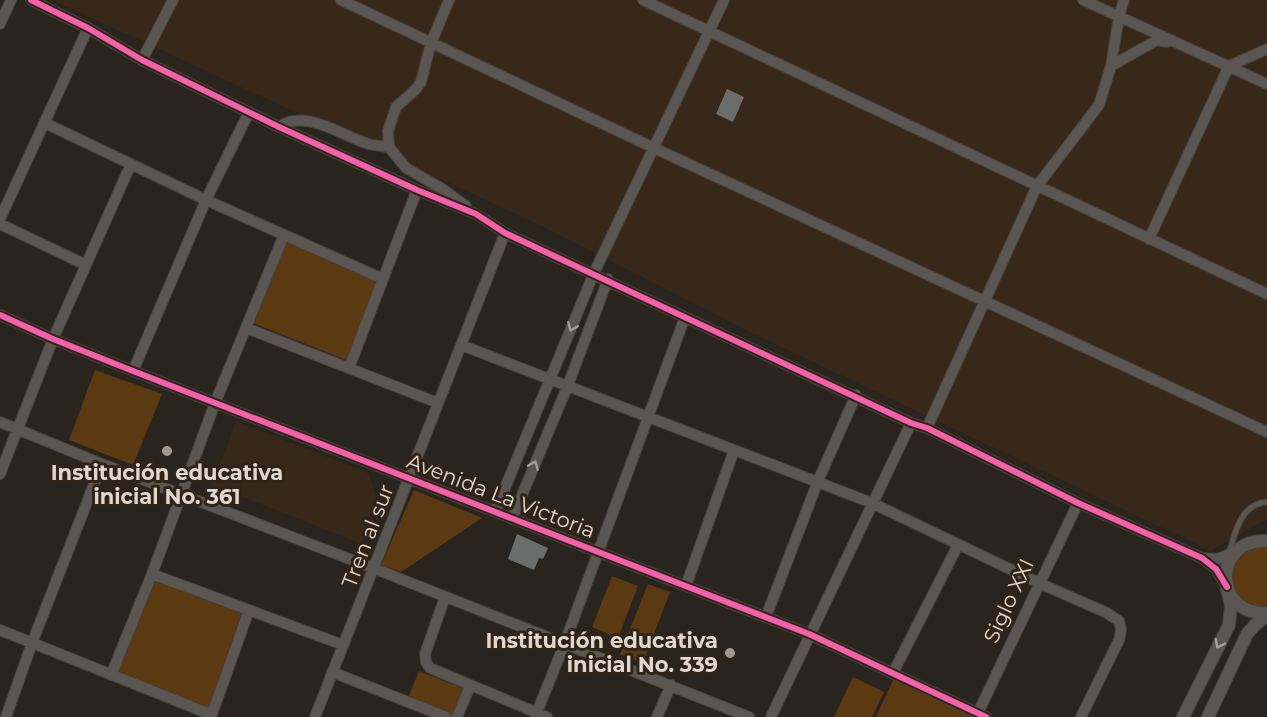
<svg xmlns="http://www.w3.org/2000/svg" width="1267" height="717" font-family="Montserrat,sans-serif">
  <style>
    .built { fill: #372819 }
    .green { fill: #5c3a11 }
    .building { fill: #6b6d6c }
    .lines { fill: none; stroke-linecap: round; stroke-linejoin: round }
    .service-casing { stroke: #47413d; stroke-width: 7 }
    .minor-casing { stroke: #47413d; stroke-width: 12 }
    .tertiary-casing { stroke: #47413d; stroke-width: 14 }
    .service { stroke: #5b5651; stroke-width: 5 }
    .minor { stroke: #5b5651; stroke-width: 10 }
    .tertiary { stroke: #5b5651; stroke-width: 12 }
    .cycleway-casing { stroke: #302418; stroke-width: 10 }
    .cycleway { stroke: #f560ab; stroke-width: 6 }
    .oneway { stroke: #a49e97 }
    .poi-dot { fill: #a09992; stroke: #302418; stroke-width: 2 }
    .labels { text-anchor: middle; stroke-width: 6; stroke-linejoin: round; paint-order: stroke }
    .poi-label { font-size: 21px; font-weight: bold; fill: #e0d8d0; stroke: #302418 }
    .street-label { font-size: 21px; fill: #e0d8d0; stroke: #302418 }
  </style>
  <rect width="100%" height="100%" fill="#2a241e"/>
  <!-- built -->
  <path class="built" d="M53,0H1267V519L1211,551L750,332L546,228Z
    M236,421L368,473L378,503L362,544L212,485Z"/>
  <!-- green -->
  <path class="green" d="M286,239L378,281L346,360L253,323Z
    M95,370L162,394L133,465L69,440Z
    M414,490L482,518L401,572L381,565Z
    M1267,547V608C1261,607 1253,607 1248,605C1226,596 1227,559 1248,550C1253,547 1261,548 1267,547Z
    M612,576L638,586L618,638L592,627Z
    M155,579L242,612L208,709L118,673Z
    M648,584L670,592L643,663L620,654Z
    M419,671L465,689L455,717L408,698Z
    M853,677L884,692L872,717H834Z
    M894,678L971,715L970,717H876Z"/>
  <!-- building -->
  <path class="building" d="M727,89L744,97L733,122L716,114Z
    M517,534L548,548L543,559L539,558L534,570L508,559Z"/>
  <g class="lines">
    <defs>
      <path id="service" d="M1229,554C1235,533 1240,504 1267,502"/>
      <path id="minor" d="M31,0L88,28L142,60L279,127L417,190L476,214L505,233L911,423L927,428L1078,503L1202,558L1216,569L1227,587
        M341,0L654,148L1267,432
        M449,0L431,43L421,82L415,90L396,107L388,131L389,147L406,168L441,188L466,206
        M643,0L1267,294
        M1083,0L1267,84
        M0,24L11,0
        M142,60L173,0
        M1111,66L1157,40L1167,42
        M45,123L206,200L383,279
        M279,127C304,108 341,135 366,143C373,146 382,146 389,147
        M0,219L88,28
        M0,224L86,265
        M1149,239L1229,66L1267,49
        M0,315L53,339L133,371L809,634L986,717
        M246,328L438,403
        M461,345L872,503L1039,583L1107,613L1119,621L1121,630L1119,640L1081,717
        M349,368L417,190
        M133,371L206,200L249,112
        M0,422L102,464L373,568L749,717
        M927,428L1037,186L1099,105L1111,66L1119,16L1124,0
        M0,474L53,339L131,164
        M495,512L594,273L724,0
        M512,519L568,385L608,279
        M1203,558L1218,559L1236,551
        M152,574L343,645
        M686,586L734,450
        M445,597L425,654L426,662L430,668L547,717
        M766,617L818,481L856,395
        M0,630L212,715
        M332,672L446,717
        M893,673L958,545
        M111,675L152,574L215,403L284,235
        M6,717L32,643L102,464
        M211,717L249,610
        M315,717L505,233
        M457,717L470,686
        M535,717L564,645L685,317
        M657,717L671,685
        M771,717L911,423
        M976,717L1078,503"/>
      <path id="tertiary" d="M1267,541C1212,538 1213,616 1267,613
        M1183,717L1229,625L1231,605L1227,589
        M1208,717L1247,634L1254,626L1267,615"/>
    </defs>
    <!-- service casing -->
    <use href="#service" class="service-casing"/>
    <!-- minor casing -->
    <use href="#minor" class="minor-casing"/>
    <!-- tertiary casing -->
    <use href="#tertiary" class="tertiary-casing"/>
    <!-- service -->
    <use href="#service" class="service"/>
    <!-- minor -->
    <use href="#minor" class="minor"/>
    <!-- tertiary -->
    <use href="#tertiary" class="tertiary"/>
    <defs>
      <path id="cycleway" d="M31,0L88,28L142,60L279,127L417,190L476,214L505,233L911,423L927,428L1078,503L1202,558L1216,569L1227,587
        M0,315L53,339L133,371L809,634L986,717"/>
    </defs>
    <!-- cycleway casing -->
    <use href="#cycleway" class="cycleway-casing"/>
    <!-- cycleway -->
    <use href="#cycleway" class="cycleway"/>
  </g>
  <!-- one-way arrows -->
  <defs><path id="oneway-chevron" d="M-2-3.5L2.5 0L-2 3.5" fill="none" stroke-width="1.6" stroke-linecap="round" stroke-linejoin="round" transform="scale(1.5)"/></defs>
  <g class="oneway">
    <use href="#oneway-chevron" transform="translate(572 327) rotate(112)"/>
    <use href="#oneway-chevron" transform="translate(534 465) rotate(-67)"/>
    <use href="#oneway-chevron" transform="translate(1219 644) rotate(117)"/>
  </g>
  <!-- markers -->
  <g class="poi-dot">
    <circle cx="167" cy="451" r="6"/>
    <circle cx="730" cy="653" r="6"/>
  </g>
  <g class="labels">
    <!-- poi labels -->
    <g class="poi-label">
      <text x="167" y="480">Institución educativa<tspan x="167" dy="24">inicial No. 361</tspan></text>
      <text x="718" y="648" text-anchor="end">Institución educativa<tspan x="718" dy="24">inicial No. 339</tspan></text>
    </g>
    <!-- street labels -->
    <g class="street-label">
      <text transform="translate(501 496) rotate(21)" y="7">Avenida La Victoria</text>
      <text transform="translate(368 536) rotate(-69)" y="7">Tren al sur</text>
      <text transform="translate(1009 601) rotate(-65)" y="7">Siglo XXI</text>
    </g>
  </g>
</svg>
